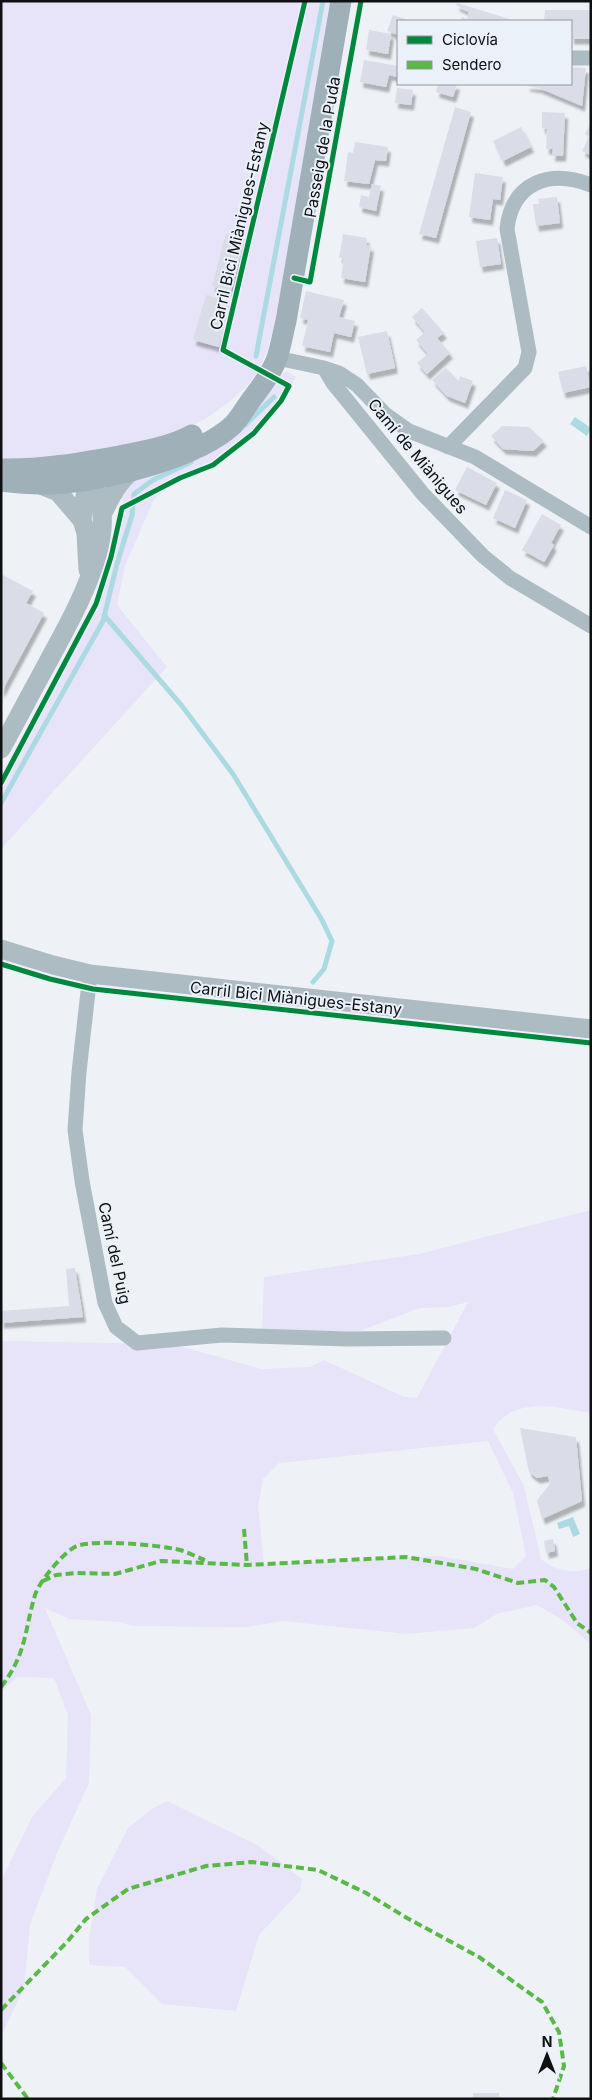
<svg xmlns="http://www.w3.org/2000/svg" width="592" height="2100" font-family="Inter,sans-serif">
  <style>
    .green { fill: #e7e3f9; fill-rule: evenodd }
    .water { fill: #acdae2 }
    .lines { fill: none; stroke-linecap: round; stroke-linejoin: round }
    .stream { stroke: #acdae2; stroke-width: 5 }
    .building { fill: #dadce7; filter: url(#shadow) }
    .minor { stroke: #adbbc2; stroke-width: 15 }
    .tertiary { stroke: #adbbc2; stroke-width: 19 }
    .secondary { stroke: #9fb0b8; stroke-width: 21 }
    .quiet { stroke: #58b947; stroke-width: 4; stroke-dasharray: 8 4; stroke-linecap: butt }
    .cycleway-casing { stroke: #ebf1f9; stroke-width: 8 }
    .cycleway { stroke: #00873e; stroke-width: 5 }
    .labels { text-anchor: middle; stroke-width: 4; stroke-linejoin: round; paint-order: stroke }
    .street-label { font-size: 16px; fill: #0e1012; stroke: #ebf1f9 }
  </style>
  <defs>
    <filter id="shadow"><feDropShadow dx="3" dy="5.5" stdDeviation="1" flood-color="#0004"/></filter>
  </defs>
  <rect width="100%" height="100%" fill="#eef2f6"/>
  <!-- green -->
  <path class="green" d="M1,1H332L274,328C269,344 265,359 256,374C247,387 234,399 221,408C158,455 76,454 1,462Z
    M286,371L296,377L284,398L248,439L220,461L179,480L154,499L125,566L117,605L167,667L1,849V784L100,600L124,507L118,484L254,404Z
    M591,1210V1413C557,1408 516,1395 493,1429L524,1486L541,1559C555,1571 574,1574 591,1568V1644L561,1619L537,1605L497,1614L474,1628L407,1634L283,1621L246,1627L132,1626L119,1622L69,1619L45,1608L91,1715L89,1783L57,1853L30,1925L24,1988L1,2036V1881L32,1817L66,1778L68,1715L54,1678L17,1677L1,1692V1341L172,1344L261,1369L310,1367L324,1360L404,1397L417,1398L468,1302L449,1307L420,1308L357,1332L262,1330L264,1277L419,1254ZM488,1441L513,1493L526,1556L513,1569L439,1556L264,1564L258,1506L263,1479L279,1463Z
    M167,1801L259,1846L302,1879L300,1891L259,1935L236,2011L162,2004L125,1967L89,1965V1939L97,1889L128,1828L152,1809Z"/>
  <!-- water -->
  <path class="water" d="M575,417L591,428L587,436L570,424Z
    M573,1517L580,1534L573,1537L569,1526L559,1529L557,1523Z"/>
  <g class="lines">
    <!-- stream -->
    <path class="stream" d="M256,356L323,1
      M245,425L274,397
      M104,615L182,706L233,774L322,920L332,941L324,969L313,982
      M1,803L103,621L117,564L132,515L134,494L153,480L191,462"/>
  </g>
  <!-- building -->
  <path class="building" d="M457,3L516,21H460L462,17L467,19L469,12L456,5Z
    M545,10H591V39H571V21H544Z
    M393,15L411,21H398V35L387,31Z
    M369,30L391,34L388,54L366,50Z
    M364,60L398,66V77L389,75L386,87L360,82Z
    M571,67L586,68L582,106L539,88L527,86V84H571Z
    M438,84H457L453,97L436,92Z
    M397,88L413,90L411,105L395,103Z
    M455,107L471,112L436,238L419,234Z
    M542,112L565,113L563,156H552L553,149H546L547,129L542,128Z
    M591,123V155L582,151L589,137L585,134Z
    M521,127L531,147L503,161L493,141Z
    M355,142L388,147L386,161L375,160L369,184L344,181L348,152L353,153Z
    M475,173L503,177L500,200L493,199L490,220L469,217Z
    M372,184L381,186L376,211L359,207L361,195L369,197Z
    M557,197L560,223L536,226L533,204H539L538,199Z
    M226,233L245,238L231,291L212,286Z
    M343,234L367,238L366,245L371,246L365,282L341,278L344,258H339Z
    M497,238L501,264L480,267L476,241Z
    M306,291L344,300L339,317L355,321L351,337L334,333L330,352L302,346L308,320L300,318Z
    M206,295L231,302L219,347L193,340Z
    M422,308L444,333L437,338L450,353L427,374L417,363L428,354L416,340L425,332L412,317Z
    M387,331L395,368L367,374L358,337Z
    M586,366L591,387L563,393L558,372Z
    M446,368L459,381L460,376L473,381L465,403L447,396L432,380Z
    M502,426L529,427L544,441L533,451L503,449L491,436Z
    M467,467L497,483L486,505L455,490Z
    M505,490L527,500L515,528L493,518Z
    M542,514L561,525L551,543L554,545L544,562L522,550Z
    M1,574L33,591L26,603L44,613L1,693Z
    M75,1268L83,1317L1,1323V1311L69,1306L66,1269Z
    M520,1428L576,1437L582,1501L542,1519L537,1500L550,1484L548,1476L537,1478L529,1472Z
    M553,1539L555,1551L546,1553L544,1541Z
    M473,2093H499V2099H473Z"/>
  <g class="lines">
    <!-- minor -->
    <path class="minor" d="M571,58H591
      M277,358L324,368L339,373L357,385L385,414L409,431L475,457L591,527
      M324,368L333,383L423,494L483,556L510,578L591,626
      M448,447L525,368L529,352L507,229C512,182 550,169 591,185
      M90,974L79,1072L75,1130L82,1181L105,1303L116,1327L137,1343L222,1335L347,1339L444,1338"/>
    <!-- tertiary -->
    <path class="tertiary" d="M38,484L58,492L82,520
      M102,515C111,496 118,482 134,469
      M88,570L86,533L82,520L84,501L89,480L94,476
      M1,749C17,720 32,691 48,662C71,618 138,510 78,473
      M1,949L53,965L90,974L591,1029"/>
    <!-- secondary -->
    <path class="secondary" d="M1,469C41,470 80,463 119,456C143,451 170,447 192,435
      M1,481C23,484 44,485 66,483C114,478 197,458 233,425C239,419 244,410 249,403C259,389 271,375 277,358C281,346 283,333 286,321L341,1"/>
    <!-- quiet -->
    <path class="quiet" d="M244,1529L247,1565
      M43,1581L56,1575L75,1573L115,1574L161,1561L247,1565L406,1557L476,1569L518,1583L545,1580L554,1587L577,1623L591,1633
      M1,1687C27,1653 24,1632 35,1595C39,1582 65,1550 77,1546C96,1539 159,1545 180,1550C189,1553 197,1557 205,1560
      M1,2010L67,1942L86,1919L128,1889L206,1866L252,1862L318,1870L366,1893L407,1918L479,1957L542,2002L559,2032L564,2066L553,2099
      M1,2063L28,2099"/>
    <defs>
      <path id="cycleway" d="M294,278L310,282L361,1
        M1,783L96,604L111,557L122,508L180,478L213,465L254,433L281,401L289,386L223,350L305,1
        M1,964L50,979L93,989L591,1043"/>
    </defs>
    <!-- cycleway casing -->
    <use href="#cycleway" class="cycleway-casing"/>
    <!-- cycleway -->
    <use href="#cycleway" class="cycleway"/>
  </g>
  <g class="labels">
    <!-- street labels -->
    <g class="street-label">
      <text transform="translate(322 147) rotate(-80)" y="6">Passeig de la Puda</text>
      <text transform="translate(239 226) rotate(-77)" y="6">Carril Bici Miànigues-Estany</text>
      <text transform="translate(418 456) rotate(50)" y="6">Camí de Miànigues</text>
      <text transform="translate(296 998) rotate(6)" y="6">Carril Bici Miànigues-Estany</text>
      <text transform="translate(115 1253) rotate(78)" y="6">Camí del Puig</text>
    </g>
  </g>
  <!-- border -->
  <rect width="592" height="2100" fill="none" stroke="#0e1012" stroke-width="5"/>
  <!-- legend -->
  <rect x="397" y="20" width="175" height="65" fill="#ebf1f9" stroke="#93979d"/>
  <rect x="407" y="36" width="25" height="8" fill="#00873e" stroke="#93979d"/>
  <text x="442" y="45" font-size="15" fill="#0e1012">Ciclovía</text>
  <rect x="407" y="61" width="25" height="8" fill="#58b947" stroke="#93979d"/>
  <text x="442" y="70" font-size="15" fill="#0e1012">Sendero</text>
  <!-- north arrow -->
  <g transform="translate(547 2055)" stroke="#ebf1f9" stroke-width="4" paint-order="stroke">
  <path d="M0-4L9 19L0 12L-9 19Z" fill="#0e1012"/>
  <text y="-8" font-size="14" font-weight="bold" text-anchor="middle" fill="#0e1012">N</text>
  </g>
</svg>
